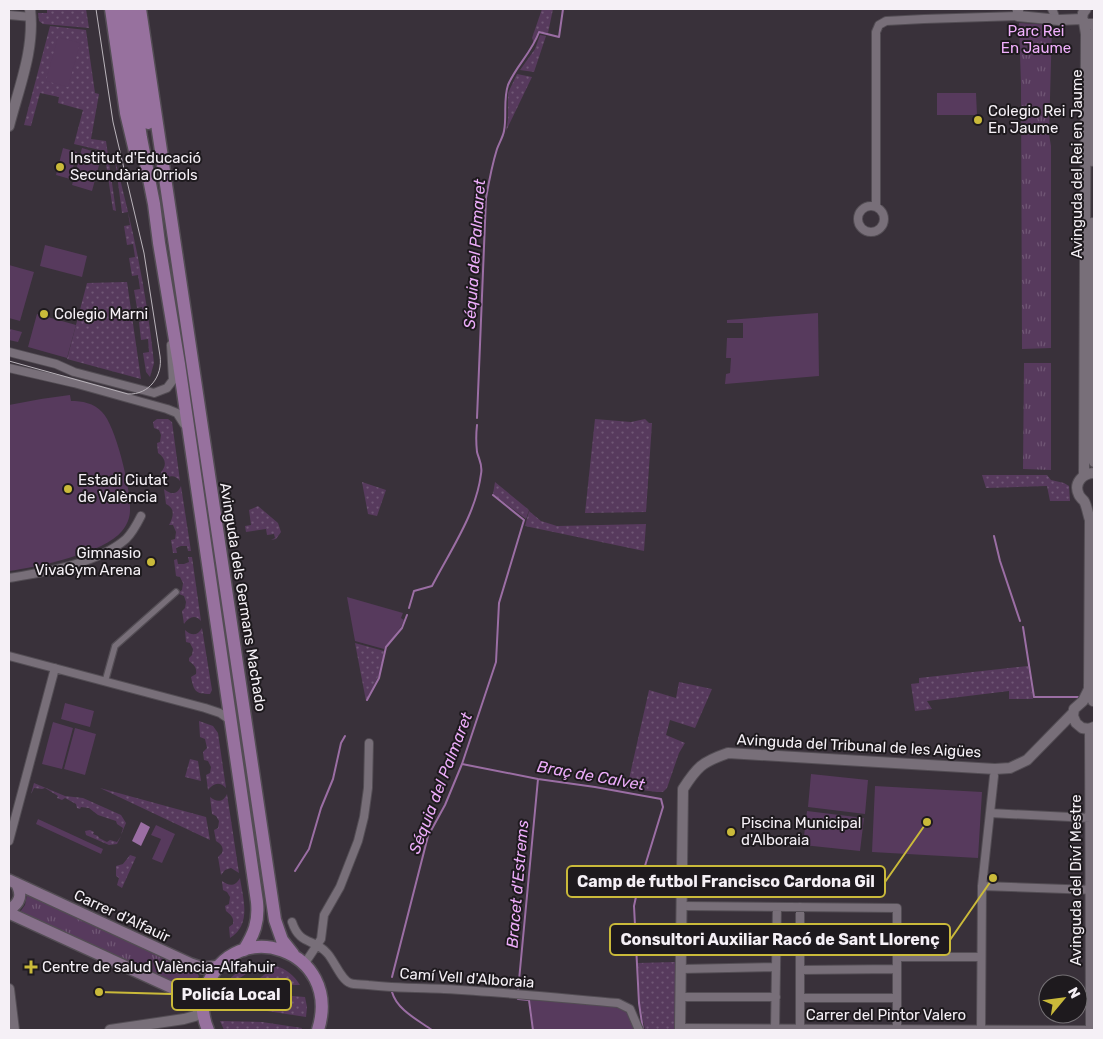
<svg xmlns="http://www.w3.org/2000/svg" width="1103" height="1039" font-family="Rubik,sans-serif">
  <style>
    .grass { fill: url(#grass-dots) }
    .park { fill: url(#park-tufts) }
    .garden { fill: #573a5d }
    .water { fill: #9b6ea4 }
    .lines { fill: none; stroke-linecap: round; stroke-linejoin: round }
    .stream { stroke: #9b6ea4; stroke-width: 2 }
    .pedestrian-casing { stroke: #534d54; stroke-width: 8 }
    .minor-casing { stroke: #534d54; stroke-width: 10 }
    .tertiary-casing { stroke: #534d54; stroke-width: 12 }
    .secondary-casing { stroke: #534d54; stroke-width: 14 }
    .primary-casing { stroke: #534d54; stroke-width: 15 }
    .pedestrian { stroke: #786f79; stroke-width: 5.5 }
    .minor { stroke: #786f79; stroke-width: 8 }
    .tertiary { stroke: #786f79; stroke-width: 10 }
    .secondary { stroke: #87708b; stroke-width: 11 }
    .primary { stroke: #97719e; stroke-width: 12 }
    .tram { stroke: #bab4bb; stroke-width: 1 }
    .poi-dot { fill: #caba3a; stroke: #1e1a1e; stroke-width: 2 }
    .labels { text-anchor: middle; stroke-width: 4; stroke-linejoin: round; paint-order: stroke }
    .park-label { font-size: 15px; fill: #f1b0fd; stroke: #1e1a1e }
    .poi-label { font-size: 15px; fill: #f5f0f6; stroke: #1e1a1e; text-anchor: start }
    .street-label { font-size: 15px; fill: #f5f0f6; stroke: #1e1a1e }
    .water-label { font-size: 16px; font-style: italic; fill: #ecacf9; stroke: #1e1a1e }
    .leader { fill: none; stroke: #caba3a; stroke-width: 2 }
    .callout-dot { fill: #caba3a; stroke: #1e1a1e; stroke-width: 2 }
    .callout { fill: #1e1a1e; stroke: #caba3a; stroke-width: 2 }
    .callout-label { font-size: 16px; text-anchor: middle; font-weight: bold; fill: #f5f0f6 }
  </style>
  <defs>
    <pattern id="grass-dots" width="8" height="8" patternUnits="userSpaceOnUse" patternTransform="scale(1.25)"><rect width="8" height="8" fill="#573a5d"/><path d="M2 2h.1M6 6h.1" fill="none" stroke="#705775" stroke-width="1.8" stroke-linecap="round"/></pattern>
    <pattern id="park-tufts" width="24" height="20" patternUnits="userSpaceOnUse" patternTransform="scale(1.25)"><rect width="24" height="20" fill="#573a5d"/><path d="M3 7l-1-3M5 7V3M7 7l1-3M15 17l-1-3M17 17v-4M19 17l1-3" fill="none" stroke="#705775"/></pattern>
  </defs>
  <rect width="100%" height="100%" fill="#39313a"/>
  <!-- grass -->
  <path class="grass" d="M47,9H86L89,28L43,24L39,21L38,13H47Z
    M542,9H553L548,33L538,31L534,43L532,38Z
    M50,26L86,30L95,93L99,94L91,139L106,141L116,211L113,210L104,151L74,144L83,110L58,103L59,97L40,93L31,126L24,125Z
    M540,35L546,36L534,72L520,70L535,49Z
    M517,74L532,77L506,131L508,119V93Z
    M115,160C133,227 147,294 154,363L150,377L146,372L143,353L149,352L148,339L141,340L139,322L145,320L142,307L137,308L134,290L140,289L138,275L132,276L129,258L135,257L133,244L127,245L124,226L130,225L128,212L122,213Z
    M127,282L141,379L67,359L87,283Z
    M157,419H168L172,422L180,481C174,473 167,476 163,483L161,472C167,466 166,458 158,453L157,443L160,442L161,435L159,430L154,428L153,422Z
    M595,419L631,422L645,419L649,423H652L646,512L585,513Z
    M982,475H1047L1051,480L1064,483L1069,486L1070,501H1050L1047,486L986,488Z
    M362,482L386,490L377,516L368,514Z
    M495,482L529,510L526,519L493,494Z
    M181,486L191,551H188L187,546H181L176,548L177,553H173L171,540L175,539L176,532L173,525H169C173,517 176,509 166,504L164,489C171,495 177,495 181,486Z
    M258,506L278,523L281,532L276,539L271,540L275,538L274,534L267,535L266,529L246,532L245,526L251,525L249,510Z
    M529,511L541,521L557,526L646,524L644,551L525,526Z
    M188,557H192L201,621C195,614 189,617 184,624L182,611L185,608L186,602L184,596L179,594V592L182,590L183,583L180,577L176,576L174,560L177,559L178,564H184L189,562Z
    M202,628L212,690L210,694C195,694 194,691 191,677L196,674C197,667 194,665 189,661V658L192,655L193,649L190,643L186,642L185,630C191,636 198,636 202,628Z
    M355,643L384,651L380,673L366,701Z
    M1028,666L1033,699H1009V691L927,701L932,709L915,711L911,684L919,683V678Z
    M679,682L712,689L695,728L670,720L666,735L685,743L679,753L667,788L663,792H657L627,788L649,690L676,698Z
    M199,721L213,726L218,733L226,788C220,781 213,783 208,790L206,775L210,773L211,767L208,761L204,760L203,752L207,748L205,739L200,737Z
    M190,759L198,761L201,781L185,777Z
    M34,783L65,796L83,798L121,815L126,823L121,835L123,828L117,824L116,821L98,815L89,808L81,807L80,809L77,808L76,804L65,798L62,800L57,798L58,796L45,788L42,789L34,788L31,794Z
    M100,788L206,817L210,840Z
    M227,794L239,873L231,868L225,870L221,875L218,857L222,853C224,847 221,844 216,841L214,830L218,828L219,821L216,816L212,814L210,797C216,802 223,803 227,794Z
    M90,830L94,832L93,834L98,836L99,838L107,842L110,840L117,842L121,836L117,844L109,845L86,835L85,831Z
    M130,855L136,857L122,888L117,885L119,878L116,876V866L123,864Z
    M240,878C243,899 252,924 230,938L229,927L233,924C234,917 231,915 226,911L225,906L229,904L230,897L227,892L223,890L222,881C229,886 235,887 240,878Z
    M676,962L675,1030H645L640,1005L638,963Z
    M255,964H261L222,990C229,976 240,969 255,964Z
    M276,966C286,969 294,975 300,985H267L241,992Z
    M281,995L305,997L307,1007L306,1017L267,1011H218V1009L257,998Z
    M220,1021L262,1022L302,1028L301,1030H224Z"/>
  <!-- park -->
  <path class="park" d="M1019,23L1052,25L1049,134L1051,146V348L1022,349L1021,84Z
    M10,329L22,332L18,342L9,340Z
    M1024,363H1051V470L1023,469Z
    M27,895L197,973L199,976L193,989L190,990L20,912L25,905Z"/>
  <!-- garden -->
  <path class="garden" d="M58,37L80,43L68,87L46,81Z
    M937,93H976L977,115H937Z
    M63,148L77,152L70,179L56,175Z
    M82,148L102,154L92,191L72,185Z
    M45,245L87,256L82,277L40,266Z
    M9,265L34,272L20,321L9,318Z
    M818,313L819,376L725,384L726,374L730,373L731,358H726L727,338H743V323H727V320Z
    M37,314L76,325L67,358L28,347Z
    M70,395L71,401C82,401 94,403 102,412C116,426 131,490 130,510C130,518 127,525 122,531C105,553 37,567 9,571V405L41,399Z
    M347,597L403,613L401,618L404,620L401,627L384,649L355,641Z
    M65,703L94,711L90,727L61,719Z
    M53,722L73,728L62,769L42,764Z
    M75,728L96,734L85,775L64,769Z
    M811,774L868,780L865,814L808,807Z
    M875,786L982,792L978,858L872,852Z
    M807,811L864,818L860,851L803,845Z
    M38,819L103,849L101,854L36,824Z
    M156,825L175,834L162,863L152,859L161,839L151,835Z
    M530,1000L613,1006C628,1010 632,1015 635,1030H534Z"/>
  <!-- water -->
  <path class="water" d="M141,822L150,827L141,846L132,841Z"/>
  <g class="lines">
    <!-- stream -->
    <path class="stream" d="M477,418L486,198C489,181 492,165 497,149C499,143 503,137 504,131C507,116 503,100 508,85C516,66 532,52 539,32L559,37L563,9
      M994,536L1000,561L1020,621
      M409,608L414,591L432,586C450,551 476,514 481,474C483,465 479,460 477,452C476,443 476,434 477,425
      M1023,627L1034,697H1078
      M367,700L379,678L386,647L402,628L407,615
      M462,764L538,779L595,787L661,799L663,807L637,892L634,906L639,1003L643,1030
      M295,871L309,849L321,808L333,779L341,743L345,736
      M392,977L428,836L445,805L462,764L496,662L499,603L524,520L493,495
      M518,991L538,779
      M392,992C397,1010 418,1020 432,1030
      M518,999L529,1000L533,1030"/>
    <defs>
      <path id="pedestrian" d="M105,682L115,646L176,592"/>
      <path id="minor" d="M1052,9L1056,19
        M9,15L31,17
        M858 219a13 13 0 1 1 26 0a13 13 0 1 1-26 0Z
        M876,207V32L879,25L886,21L924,19L1018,16
        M9,352L56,364L74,372L154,393L167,388L173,380L171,345
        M9,368L74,383L167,409L177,413L184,424
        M9,578C45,572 97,564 126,539C132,533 137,524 141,516
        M9,656L205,708L220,713L230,720
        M1089,729L1090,1030
        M990,813L1090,818
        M9,841L55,668
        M982,886L1094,890
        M681,906L897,908V1030
        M292,922C300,946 314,938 327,953C334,960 341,980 350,983C355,985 363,984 368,985C393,988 419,988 444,989C502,992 560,998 618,1003L630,1009L639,1030
        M681,940H776
        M800,940H897
        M897,957H981
        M305,963L321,939L324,915L340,887L358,841L364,817L368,788L369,743
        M681,969L776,967
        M800,970L897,969
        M681,997H776
        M800,998H897
        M680,1028L1090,1030L1094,1027
        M775,1030L777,907
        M800,1030V907
        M981,1030L982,886L994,776"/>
      <path id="tertiary" d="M1018,9V16L1059,20L1082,19
        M1086,9L1083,13L1082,19L1086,24H1094
        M9,126C19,87 35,49 30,9
        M1092,161L1093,47L1094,33
        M1092,223V442L1094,462
        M1084,475L1086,34L1084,22
        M1089,689L1083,701L1074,709L1073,716L1076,723L1082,728L1089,729L1094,727
        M1093,701L1089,689L1090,520C1088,515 1087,506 1084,501C1082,499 1080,497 1079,495C1073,483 1083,473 1094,473
        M9,989L14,1030
        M110,1030L184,1019L195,1016L203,1009
        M680,1030L683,789C697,767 702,762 728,753L995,769L1010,768L1027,760L1073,713"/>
      <path id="secondary" d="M9,880L191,964L203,968L219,966
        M9,910C20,903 23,895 16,883
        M9,913L179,991L194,1000L203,1009"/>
      <path id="primary" d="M111,9L126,113L135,151
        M121,9L141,138L154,204L159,243L179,364L257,902C259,922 254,934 244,950
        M130,9L148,123
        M140,9L275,920L282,940L293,954
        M208,1030C202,1016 201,1000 207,986C235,914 343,949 318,1030"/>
    </defs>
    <!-- pedestrian casing -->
    <use href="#pedestrian" class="pedestrian-casing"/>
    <!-- minor casing -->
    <use href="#minor" class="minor-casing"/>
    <!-- tertiary casing -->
    <use href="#tertiary" class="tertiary-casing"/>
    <!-- secondary casing -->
    <use href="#secondary" class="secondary-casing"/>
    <!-- primary casing -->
    <use href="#primary" class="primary-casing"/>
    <!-- pedestrian -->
    <use href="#pedestrian" class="pedestrian"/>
    <!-- minor -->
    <use href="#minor" class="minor"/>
    <!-- tertiary -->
    <use href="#tertiary" class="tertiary"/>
    <!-- secondary -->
    <use href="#secondary" class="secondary"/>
    <!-- primary -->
    <use href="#primary" class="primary"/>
    <!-- tram -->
    <path class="tram" d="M9,361L128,394C149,395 163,376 160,356L144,253L113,122L96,9"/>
  </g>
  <!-- markers -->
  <g class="poi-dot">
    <circle cx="978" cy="120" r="5"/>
    <circle cx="60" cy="167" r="5"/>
    <circle cx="44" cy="314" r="5"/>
    <circle cx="68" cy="489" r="5"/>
    <circle cx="151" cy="562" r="5"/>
    <circle cx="731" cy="832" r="5"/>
    <path d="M28.5 959.5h5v5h5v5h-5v5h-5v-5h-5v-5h5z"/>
  </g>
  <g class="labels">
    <!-- park labels -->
    <g class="park-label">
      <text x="1036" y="36">Parc Rei<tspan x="1036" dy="17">En Jaume</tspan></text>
    </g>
    <!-- poi labels -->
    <g class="poi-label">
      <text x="988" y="116">Colegio Rei<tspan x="988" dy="17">En Jaume</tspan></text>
      <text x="70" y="163">Institut d'Educació<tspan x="70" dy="17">Secundària Orriols</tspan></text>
      <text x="54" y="319">Colegio Marni</text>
      <text x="78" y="485">Estadi Ciutat<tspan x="78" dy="17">de València</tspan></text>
      <text x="141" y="558" text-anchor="end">Gimnasio<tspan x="141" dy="17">VivaGym Arena</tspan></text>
      <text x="741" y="828">Piscina Municipal<tspan x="741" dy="17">d'Alboraia</tspan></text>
      <text x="42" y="972">Centre de salud València-Alfahuir</text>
    </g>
    <!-- street labels -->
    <g class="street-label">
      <text transform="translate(1077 164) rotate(-90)" y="5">Avinguda del Rei en Jaume</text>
      <text transform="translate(243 597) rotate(81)" y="5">Avinguda dels Germans Machado</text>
      <text transform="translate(859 746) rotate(3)" y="5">Avinguda del Tribunal de les Aigües</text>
      <text transform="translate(1076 880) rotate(-90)" y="5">Avinguda del Diví Mestre</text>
      <text transform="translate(122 916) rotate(25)" y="5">Carrer d'Alfauir</text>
      <text transform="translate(467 978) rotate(4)" y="5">Camí Vell d'Alboraia</text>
      <text x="886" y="1020">Carrer del Pintor Valero</text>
    </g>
    <!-- water labels -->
    <g class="water-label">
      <text transform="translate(474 254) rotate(-86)" y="6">Séquia del Palmaret</text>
      <text transform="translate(591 775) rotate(10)" y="6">Braç de Calvet</text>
      <text transform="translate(440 783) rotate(-69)" y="6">Séquia del Palmaret</text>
      <text transform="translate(517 884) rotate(-85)" y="6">Bracet d'Estrems</text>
    </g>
  </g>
  <!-- callouts -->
  <path class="leader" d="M927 822L885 882M993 878L950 940M99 992L172 994"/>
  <g class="callout-dot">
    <circle cx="927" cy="822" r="5"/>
    <circle cx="993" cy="878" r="5"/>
    <circle cx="99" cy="992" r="5"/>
  </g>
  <g class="callout">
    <rect x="567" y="866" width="318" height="31" rx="5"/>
    <rect x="610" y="924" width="340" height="31" rx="5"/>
    <rect x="172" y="979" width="119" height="31" rx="5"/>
  </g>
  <g class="callout-label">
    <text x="726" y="887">Camp de futbol Francisco Cardona Gil</text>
    <text x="780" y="945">Consultori Auxiliar Racó de Sant Llorenç</text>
    <text x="231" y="1000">Policía Local</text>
  </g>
  <!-- border -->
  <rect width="1103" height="1039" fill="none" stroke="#f5f0f6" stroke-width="20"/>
  <!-- north arrow -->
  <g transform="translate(1063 999) rotate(61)"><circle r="24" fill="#1e1a1e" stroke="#747074"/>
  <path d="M0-4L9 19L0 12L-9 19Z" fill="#caba3a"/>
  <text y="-8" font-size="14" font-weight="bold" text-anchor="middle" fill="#f5f0f6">N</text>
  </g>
</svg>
